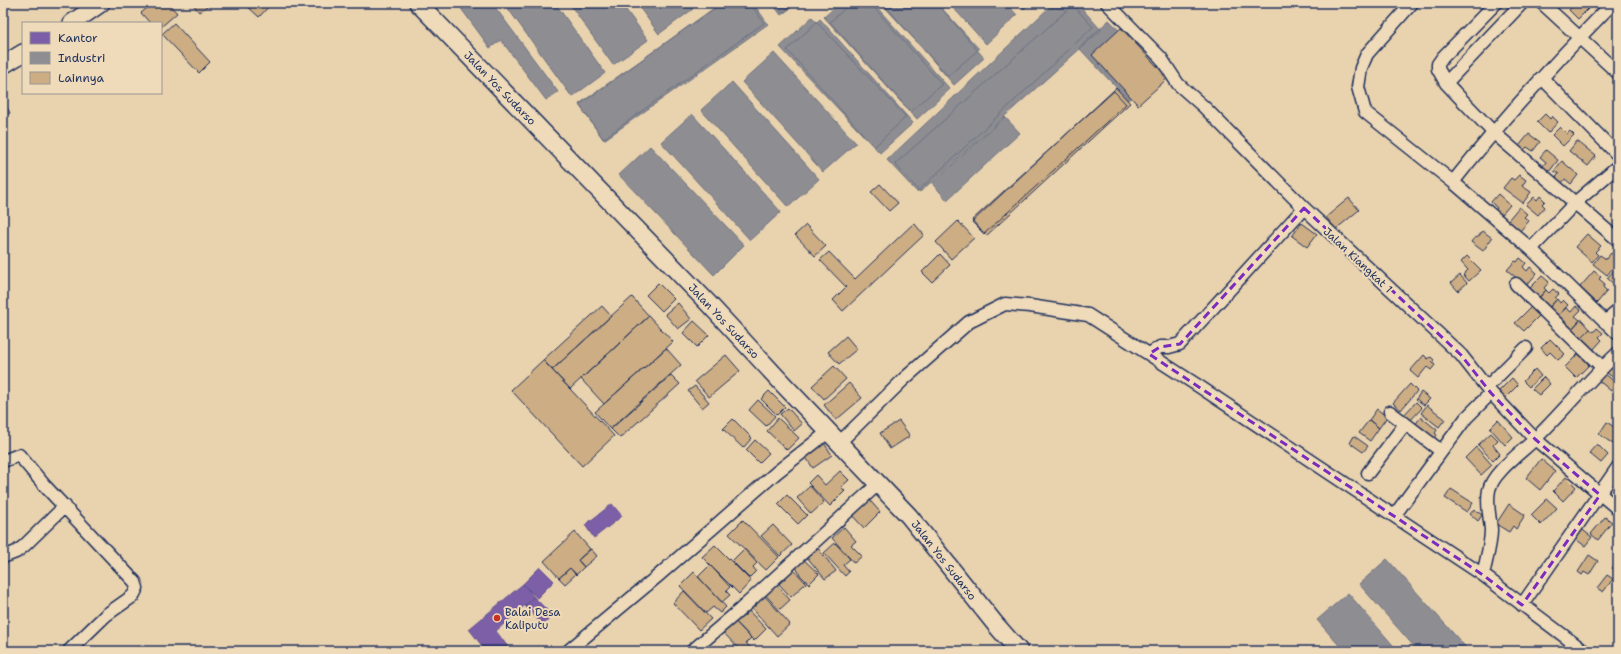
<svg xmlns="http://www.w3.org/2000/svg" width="1621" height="654" font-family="'Shantell Sans',sans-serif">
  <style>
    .offices { fill: #7b5ea7; stroke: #5e5091 }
    .industry { fill: #8d8d92; stroke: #6b7182 }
    .building { fill: #cdad83; stroke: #1b2f5e }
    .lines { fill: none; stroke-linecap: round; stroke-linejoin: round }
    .street-casing { stroke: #1b2f5e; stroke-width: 15 }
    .secondary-casing { stroke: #1b2f5e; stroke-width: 20 }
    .street { stroke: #efdab9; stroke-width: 12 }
    .secondary { stroke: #efdab9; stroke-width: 17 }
    .marked { fill: none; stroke: #7b2cbf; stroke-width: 3; stroke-dasharray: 8 5; stroke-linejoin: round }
    .poi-dot { fill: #c8321e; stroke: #efdab9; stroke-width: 1.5 }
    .labels { text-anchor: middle; stroke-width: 4; stroke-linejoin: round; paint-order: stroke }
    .street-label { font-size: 11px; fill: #1b2f5e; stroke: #efdab9 }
    .poi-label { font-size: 11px; fill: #1b2f5e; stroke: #efdab9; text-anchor: start }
  </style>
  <rect width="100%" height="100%" fill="#e9d2ae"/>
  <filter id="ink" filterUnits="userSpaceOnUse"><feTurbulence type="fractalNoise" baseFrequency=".025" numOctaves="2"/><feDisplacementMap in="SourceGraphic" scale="8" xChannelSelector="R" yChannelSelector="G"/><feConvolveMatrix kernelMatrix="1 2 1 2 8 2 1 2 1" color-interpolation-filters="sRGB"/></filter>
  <g filter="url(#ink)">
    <!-- offices -->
    <path class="offices" d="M612,504L622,516L594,538L585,525Z
      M540,567L554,581L537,598L523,584Z
      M523,584L534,597L496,631L511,651H486L469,629Z
      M534,597L553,616L543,625L525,606Z"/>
    <!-- industry -->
    <path class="industry" d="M457,3H492L558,92L546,100L501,40L490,48Z
      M504,3H555L605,73L572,97Z
      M569,3H621L648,40L613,65Z
      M636,3H688L693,9L659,34Z
      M721,3H750L764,23L603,139L579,105Z
      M722,3H753L768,24L604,140L579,104Z
      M772,3H798L781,15Z
      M775,3H796L782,13Z
      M840,3H870L942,84L910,112L824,17Z
      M851,3H873L950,89L917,119L830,22Z
      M881,3H937L979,49L948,76Z
      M883,3H937L984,58L954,85Z
      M949,3H1006L1017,15L986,44Z
      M1018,3H1030L1024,9Z
      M1054,3H1071L1093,27L917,192L887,160Z
      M1075,3H1077L1101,30L920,192L895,164Z
      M812,17L906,117L874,147L780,47Z
      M820,19L913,123L880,153L787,50Z
      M1109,20L1151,64L1153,77L1128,100L1079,48Z
      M774,53L856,143L823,172L742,82Z
      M732,82L819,179L788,207L701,110Z
      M692,114L781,212L750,240L661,142Z
      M1005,117L1020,133L947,200L932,183Z
      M650,146L744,245L714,275L619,175Z
      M1387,559L1469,651H1418L1359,584Z
      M1348,593L1398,651H1344L1317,620Z"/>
    <!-- building -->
    <path class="building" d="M153,3H168L177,13L161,27V23H150L141,13Z
      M192,3H209L210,4L199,12Z
      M244,3H270L271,4L259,17Z
      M1576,3H1588L1591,6L1578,19L1569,10Z
      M174,23L210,62L199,73L162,34Z
      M1121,28L1168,78L1138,105L1092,55Z
      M1116,88L1130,103L986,236L972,222Z
      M1114,91L1126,104L984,234L972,220Z
      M3,100L10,113L3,117Z
      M1545,114L1550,119L1552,116L1558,122L1548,133L1537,122Z
      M1560,127L1567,134L1570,131L1574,135L1563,146L1552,135Z
      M1529,134L1540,142L1533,151L1527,147L1524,150L1519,146Z
      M1577,141L1596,156L1588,166L1569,151Z
      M1546,150L1558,160L1549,172L1542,167L1546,162L1540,157Z
      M1562,161L1578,175L1571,184L1565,179L1562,183L1555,178L1559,174L1554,171Z
      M1519,175L1526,180L1522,186L1531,192L1523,203L1503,188L1511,178L1514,180Z
      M880,184L898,203L889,211L871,192Z
      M1498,194L1510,205L1499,218L1493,213L1497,208L1491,202Z
      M1540,196L1545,201L1542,204L1545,207L1538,215L1526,205L1534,197L1537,200Z
      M1349,198L1359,210L1336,229L1326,217Z
      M1519,207L1527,214L1524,217L1529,221L1520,231L1508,220Z
      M958,221L974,238L951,259L936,242Z
      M914,223L924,235L843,311L833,300L846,287L820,260L829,252L855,279Z
      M1302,223L1317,234L1307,247L1292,236Z
      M806,225L826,246L815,256L795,235Z
      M1483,231L1492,238L1483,251L1471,242L1475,237L1477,238Z
      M1587,234L1601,246L1595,252L1598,255L1592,262L1575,247Z
      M1611,253L1618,259V262L1607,275L1593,264L1600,255L1606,259Z
      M940,254L950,265L932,282L922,272Z
      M1467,256L1481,270L1469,281L1463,275L1468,270L1461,262Z
      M1520,258L1526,263L1523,267L1527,271L1530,267L1537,273L1526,286L1507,270L1515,261L1517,262Z
      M1618,266V288L1607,278Z
      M1594,271L1601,277L1599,279L1605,284L1603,287L1607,291L1597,303L1580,287Z
      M1460,275L1467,283L1458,291L1451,283Z
      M1542,276L1549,282L1544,288L1546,290L1536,301L1526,292Z
      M658,283L674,299L662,311L646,295Z
      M1553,289L1559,294L1555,298L1557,299L1547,310L1536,301L1546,290L1549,293Z
      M632,297L649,316L570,389L552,370Z
      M1557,299L1560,303L1563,300L1568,305L1556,318L1547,310Z
      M678,303L691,319L678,329L665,314Z
      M602,306L611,316L552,370L543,360Z
      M1576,306L1581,310L1575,316L1580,320L1570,331L1556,318L1566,308L1571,312Z
      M1531,307L1540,315L1524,331L1515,323Z
      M649,316L673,342L604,404L581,379Z
      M1580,320H1582L1590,329L1580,339L1570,331Z
      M694,321L709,335L697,347L683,333Z
      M1597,328L1603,333L1599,337L1602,340L1593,350L1580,339L1590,329L1594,332Z
      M846,336L857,349L839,364L828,352Z
      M1550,339L1565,354L1558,360L1550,352L1547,355L1541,348Z
      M666,348L681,365L610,429L595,412Z
      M1578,354L1582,357L1584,355L1587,358L1585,360L1589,365L1576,378L1565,367Z
      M726,355L740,371L709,397L695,381Z
      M1424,355L1428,359L1431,357L1434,360L1432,362L1435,365L1431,370L1427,367L1418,378L1410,371Z
      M543,360L614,436L582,466L511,390Z
      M1607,365L1618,373V381L1603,370Z
      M834,366L846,379L824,399L812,386Z
      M1535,369L1541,376L1529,387L1523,381Z
      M1604,373L1617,384L1611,391L1598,380Z
      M671,375L680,384L620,438L611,429Z
      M1544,377L1550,384L1539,395L1532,389Z
      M1512,378L1518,385L1503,400L1496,394Z
      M849,383L862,398L836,420L824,405Z
      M1410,384L1417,391L1401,410L1393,403Z
      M695,386L709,402L702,408L688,391Z
      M769,391L785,407L777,415L761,399Z
      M1421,392L1430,399L1424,405L1416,399Z
      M758,400L775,416L766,426L749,410Z
      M1416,402L1422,408L1408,423L1402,417Z
      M1427,405L1445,419L1439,427L1421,413Z
      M788,408L802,424L794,431L780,414Z
      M1377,409L1387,417L1379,428L1369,420Z
      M1421,417L1437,430L1435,433L1437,435L1433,440L1423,435L1426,431L1421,427L1419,430L1414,426Z
      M778,418L799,438L787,450L767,431Z
      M733,419L752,438L743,448L723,429Z
      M1369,420L1379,428L1370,441L1359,433Z
      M1498,420L1513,437L1505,445L1490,428Z
      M899,421L910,436L890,449L880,433Z
      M1607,422L1618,430V437L1613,444L1599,434Z
      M1491,433L1498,440L1493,445L1500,454L1493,461L1478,445Z
      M1354,436L1368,446L1363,452L1350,443Z
      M755,440L769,453L759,463L746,450Z
      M824,443L832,455L813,468L805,456Z
      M1597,444L1608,455L1601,463L1589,453Z
      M1476,447L1492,465L1481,475L1465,458Z
      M1541,459L1555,471L1540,490L1526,478Z
      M840,471L849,480L841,487L845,491L830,506L808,483L816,475L825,485Z
      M1566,477L1576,487L1563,501L1553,491Z
      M810,486L824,502L811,514L797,498Z
      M1451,489L1473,503L1467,512L1445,498Z
      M787,495L807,515L798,524L778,504Z
      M866,496L880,512L864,528L849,512Z
      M1547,499L1557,508L1541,525L1531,515Z
      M1509,504L1525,515L1516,529L1513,526L1509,532L1496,524Z
      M1474,509L1482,515L1478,521L1470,514Z
      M1605,517L1612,522L1598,540L1591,534Z
      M743,520L779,557L766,570L729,534Z
      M773,525L792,545L780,556L761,536Z
      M844,527L856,541L851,545L862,556L854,563L832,538Z
      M1580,528L1592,537L1585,546L1573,537Z
      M575,532L590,549L578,560L584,567L576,575L570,568L559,578L544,561Z
      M835,543L850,559L843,565L849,572L845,576L824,553Z
      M715,545L751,581L739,594L702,557Z
      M817,547L836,571L825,579L806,556Z
      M591,549L597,556L584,567L578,560Z
      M744,549L757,563L753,567L756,571L749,578L732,561Z
      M1589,555L1598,561L1589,575L1584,572L1582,575L1578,572Z
      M802,558L819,574L809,584L800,575L795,565Z
      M1618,561V573L1612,568Z
      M710,565L730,587L726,591L730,595L722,602L698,577Z
      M570,568L576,574L565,584L559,578Z
      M793,569L806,583L791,597L778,583Z
      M694,572L726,607L720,613L713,607L706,613L680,586Z
      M1607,575L1613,579L1603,592L1597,588Z
      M774,582L790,600L779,610L763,592Z
      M684,591L711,619L699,630L673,603Z
      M761,592L790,624L777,636L748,604Z
      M748,610L766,629L754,641L735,621Z
      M733,619L751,638L746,643L754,651H741L721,630Z"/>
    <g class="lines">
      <defs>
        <path id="street" d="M1107,3L1161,58L1178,84L1204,107L1304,208L1461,355L1491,393L1535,439L1618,509
          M1412,3L1367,54L1361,68L1358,87L1365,112L1453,182L1531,249L1618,334
          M1496,3L1443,57L1438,64V69L1446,83L1465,103L1493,132L1618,240
          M1542,3L1618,73
          M1542,78L1618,155
          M1446,83L1522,3
          M1453,182C1503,119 1557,60 1613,3
          M1531,249L1576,202L1618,166
          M1516,284L1602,367
          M1605,322L1618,311
          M1149,354L1160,347H1169L1180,344L1304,208
          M1487,387L1526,348
          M1390,412L1441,451
          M839,443L904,379L969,322L1005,304L1030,306L1088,315L1200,387L1483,575L1584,651
          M3,461L19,455L45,486L135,582L137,588L133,596L106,615L69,651
          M1368,473L1405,424
          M1394,516L1466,418L1491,393
          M3,557L16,552L24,546L65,506
          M1483,575C1486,560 1491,545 1491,530C1490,516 1486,504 1489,490C1493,472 1522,452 1535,439C1564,411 1588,380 1618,353
          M1522,605L1618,467
          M568,651L659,575L777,472L828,432
          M692,651L741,609L878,484"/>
        <path id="secondary" d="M418,3L708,303L783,384L909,516L996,625L1019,651
          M72,23L101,3
          M3,65L23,53"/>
      </defs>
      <!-- street casing -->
      <use href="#street" class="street-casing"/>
      <!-- secondary casing -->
      <use href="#secondary" class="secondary-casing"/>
      <!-- street -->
      <use href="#street" class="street"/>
      <!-- secondary -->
      <use href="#secondary" class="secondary"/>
    </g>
  </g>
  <!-- marked area -->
  <path class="marked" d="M1304,208L1461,355L1491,393L1535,439L1600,495L1522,605L1483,575L1149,354L1160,347L1180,344Z"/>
  <!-- markers -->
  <circle class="poi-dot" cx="497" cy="618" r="4"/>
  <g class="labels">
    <!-- street labels -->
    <g class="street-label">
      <text transform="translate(500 88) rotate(46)" y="4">Jalan Yos Sudarso</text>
      <text transform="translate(1358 260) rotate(43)" y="4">Jalan Kiangkat 1</text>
      <text transform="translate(724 321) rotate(47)" y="4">Jalan Yos Sudarso</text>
      <text transform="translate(944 560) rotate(52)" y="4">Jalan Yos Sudarso</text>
    </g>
    <!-- poi labels -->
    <g class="poi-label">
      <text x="505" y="616">Balai Desa<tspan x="505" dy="13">Kaliputu</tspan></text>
    </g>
  </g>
  <!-- margin -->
  <rect width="1621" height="654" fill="none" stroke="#efdab9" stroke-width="16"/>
  <rect x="8" y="8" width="1605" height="638" fill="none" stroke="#1b2f5e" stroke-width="1.5" filter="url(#ink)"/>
  <!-- legend -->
  <rect x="22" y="22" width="140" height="72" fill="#efdab9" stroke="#9a9695"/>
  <rect x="30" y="32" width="20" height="12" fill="#7b5ea7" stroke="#9a9695"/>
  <text x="58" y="42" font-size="12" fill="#1b2f5e">Kantor</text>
  <rect x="30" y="52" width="20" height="12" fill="#8d8d92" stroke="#9a9695"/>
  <text x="58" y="62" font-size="12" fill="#1b2f5e">Industri</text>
  <rect x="30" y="72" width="20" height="12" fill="#cdad83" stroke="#9a9695"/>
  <text x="58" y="82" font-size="12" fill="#1b2f5e">Lainnya</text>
</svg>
